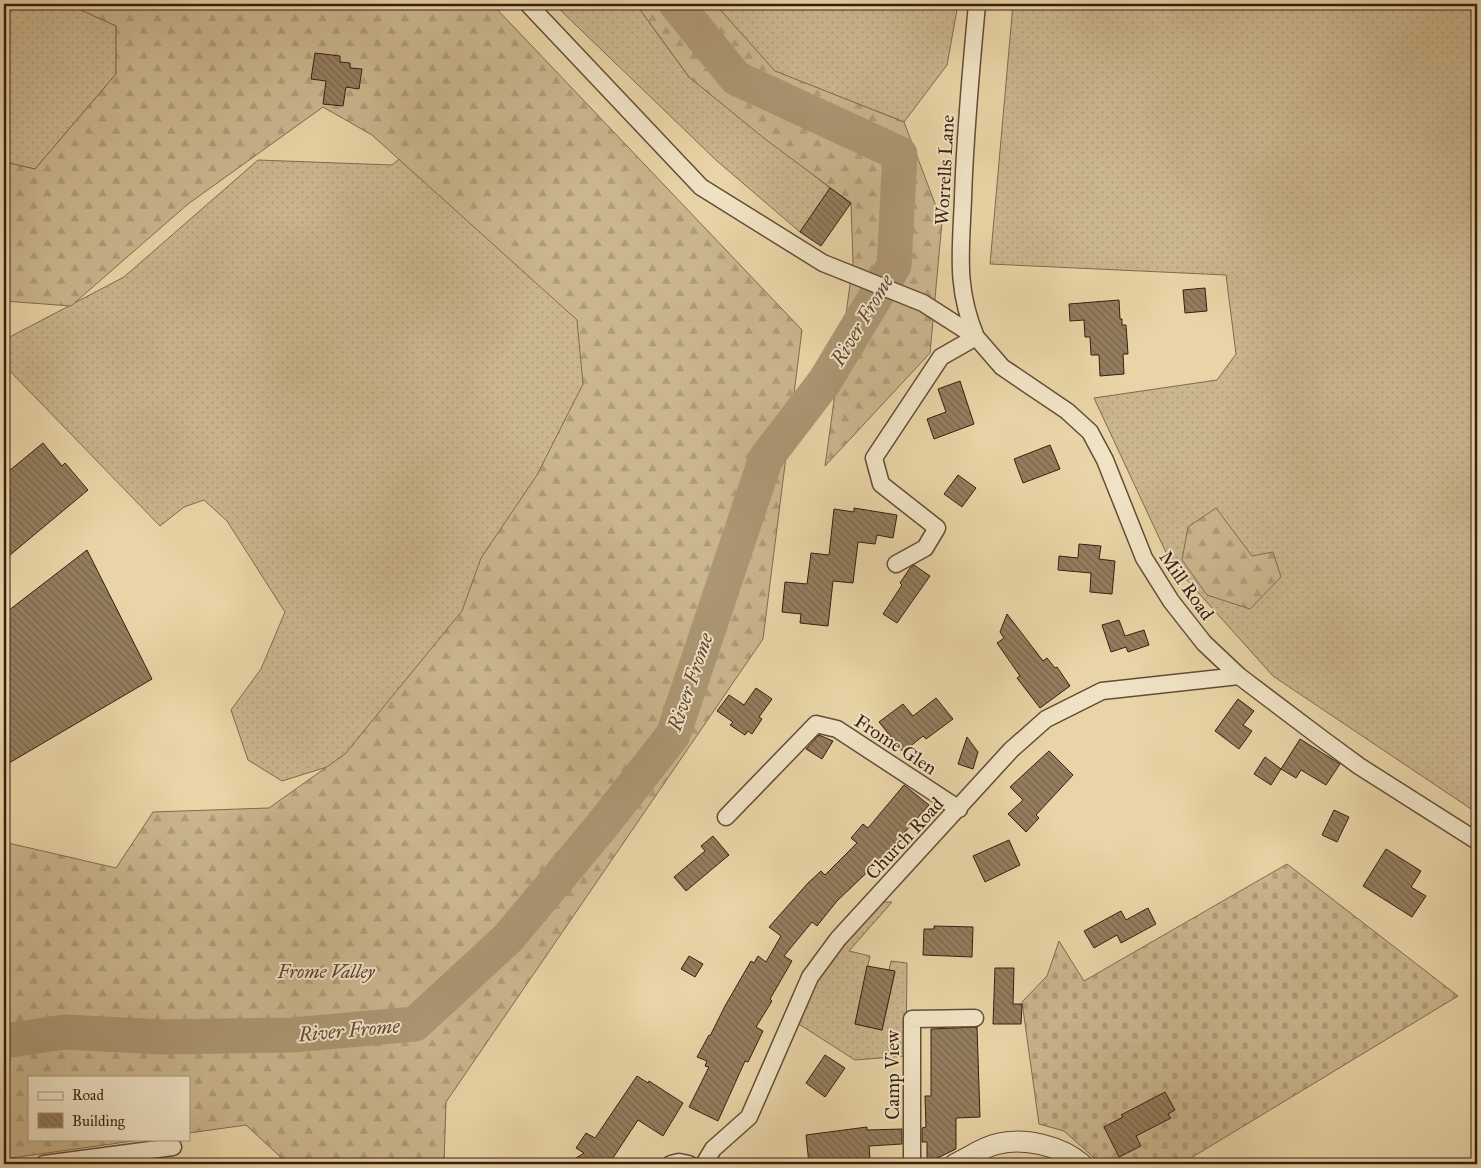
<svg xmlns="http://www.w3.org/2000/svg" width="1481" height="1168" font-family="'IM FELL Great Primer',serif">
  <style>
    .grass { fill: url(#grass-dots); stroke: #816a4f }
    .forest { fill: url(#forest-firs); stroke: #816a4f }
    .cemetery { fill: url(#cemetery-stones); stroke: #816a4f }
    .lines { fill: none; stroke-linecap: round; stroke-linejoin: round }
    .river { stroke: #ac9673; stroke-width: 35 }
    .building { fill: url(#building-back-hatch); stroke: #381e11 }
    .minor-casing { stroke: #644c36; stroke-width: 19 }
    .tertiary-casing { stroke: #644c36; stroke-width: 22 }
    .minor { stroke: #f0e3c5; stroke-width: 16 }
    .tertiary { stroke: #f0e3c5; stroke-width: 20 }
    .labels { text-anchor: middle; stroke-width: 4; stroke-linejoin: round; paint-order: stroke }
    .street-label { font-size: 19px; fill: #381e11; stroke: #f0e3c5 }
    .park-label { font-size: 19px; font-style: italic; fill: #5c4430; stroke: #f0e3c5 }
    .water-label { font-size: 20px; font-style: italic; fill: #614833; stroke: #f0e3c5 }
  </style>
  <defs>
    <pattern id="grass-dots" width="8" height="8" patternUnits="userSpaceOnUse" patternTransform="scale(1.25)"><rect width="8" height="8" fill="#cab58d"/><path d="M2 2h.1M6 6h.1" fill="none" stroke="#ae9b79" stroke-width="1.8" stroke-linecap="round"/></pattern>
    <pattern id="forest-firs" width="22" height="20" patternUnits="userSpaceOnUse" patternTransform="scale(1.25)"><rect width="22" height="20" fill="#cab58d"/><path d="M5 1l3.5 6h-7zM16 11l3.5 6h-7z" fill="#ae9b79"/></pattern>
    <pattern id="cemetery-stones" width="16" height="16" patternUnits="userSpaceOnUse" patternTransform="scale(1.25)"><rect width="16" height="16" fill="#cab58d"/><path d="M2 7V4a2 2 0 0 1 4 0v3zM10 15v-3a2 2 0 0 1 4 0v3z" fill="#ae9b79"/></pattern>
    <pattern id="building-back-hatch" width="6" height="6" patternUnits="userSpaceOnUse" patternTransform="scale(1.25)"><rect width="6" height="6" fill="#947d5e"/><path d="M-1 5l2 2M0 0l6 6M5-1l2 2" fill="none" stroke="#7a664c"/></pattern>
  </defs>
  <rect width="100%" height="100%" fill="#e8d4a6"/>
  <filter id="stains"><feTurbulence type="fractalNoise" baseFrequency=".004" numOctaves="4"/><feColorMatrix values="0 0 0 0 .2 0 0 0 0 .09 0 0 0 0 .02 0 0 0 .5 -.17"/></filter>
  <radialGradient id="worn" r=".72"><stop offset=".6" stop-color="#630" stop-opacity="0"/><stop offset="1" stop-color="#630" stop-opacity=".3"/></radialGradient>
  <!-- grass -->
  <path class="grass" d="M4,4H68L116,26V74L35,169L4,162Z
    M554,4H636L689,77L830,188L800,232L717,161Z
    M715,4H958L947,65L904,122L774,71Z
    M1013,4H1477V813L1273,676L1170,561L1094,398L1217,380L1236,354L1226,275L990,264Z
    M411,149L606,332L533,539L343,762L282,781L248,760L231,710L261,669L285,612L227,521L204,500L184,507L160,526L4,365V340L124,277L258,160L392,165Z
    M880,902H892L849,951L870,956L855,1024L882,1030L895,972L889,970L891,961L907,963L906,1056L855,1060L797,1023L817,971Z"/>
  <!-- forest -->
  <path class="forest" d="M68,4H492L802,330L763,639L446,1102L444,1164H288L246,1125L189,1133V1077H29V1139H147L4,1159V842L116,868L153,812L269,808L345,754L462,611L481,558L537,475L583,384L577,320L372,135L323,107L188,204L71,306L4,301V162L35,169L116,74V26Z
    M636,4H715L775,71L904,122L942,222L930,353L825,466L853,263L851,203L765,139L689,77Z
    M1216,508L1252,556L1273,552L1281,577L1250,609L1207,595L1182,560L1188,527Z"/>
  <!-- cemetery -->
  <path class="cemetery" d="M1287,864L1458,996L1181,1164H1101L1064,1131L1039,1124L1022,1002L1047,976L1059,941L1084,981Z"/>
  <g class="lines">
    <!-- river -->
    <path class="river" d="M4,1041L65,1032L163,1037L293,1035L415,1024L508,938L600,828L673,735L766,458L825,381L894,266L900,154L736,78L676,4"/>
  </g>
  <!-- building -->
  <path class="building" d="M315,53L340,56V62L350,63V68L362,69L359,89L346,87L343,106L323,104L326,81L311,79Z
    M830,188L851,203L821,246L800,232Z
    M1205,288L1207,311L1185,313L1183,290Z
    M1119,300L1120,319H1122V325H1126L1128,354H1123L1124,374L1100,376L1099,355H1091L1090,337H1085L1084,320L1070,321L1069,304Z
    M960,381L974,424L934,439L927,419L946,412L938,389Z
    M43,443L62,466L65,463L88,490L4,560V475Z
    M1050,445L1060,469L1023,483L1014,459Z
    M958,475L976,488L962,507L944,494Z
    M854,508L897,515L893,538L877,535L875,544L858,542L853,583L833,581L828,626L800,623L801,614L782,612L785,582L807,584L811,553L829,555L834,509L854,512Z
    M1079,544L1101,546L1099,559L1115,561L1112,594L1090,592L1091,573L1058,570L1059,556L1078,558Z
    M87,550L152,679L4,766V614Z
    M914,565L930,576L897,623L883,614L902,585L900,583L910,568Z
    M1007,614L1043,661L1047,658L1055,668L1057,667L1070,686L1040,708L1017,678L1020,676L997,643L1004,638L1000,632Z
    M1119,620L1125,636L1144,630L1149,645L1128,652L1126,647L1111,652L1102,625Z
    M756,688L772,699L759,717L762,719L752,734L748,731L745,735L730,725L733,722L717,711L729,695L744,705Z
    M936,698L953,719L926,739L923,736L903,752L879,722L903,704L913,716Z
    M1238,699L1254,711L1243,725L1252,731L1239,749L1215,731Z
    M819,735L833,741L822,759L806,749Z
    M967,737L978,752L973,769L958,764Z
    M1300,739L1340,764L1326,785L1301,770L1296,778L1281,769Z
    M1049,751L1073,775L1036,815L1039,818L1026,832L1008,814L1023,800L1010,787Z
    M1265,757L1281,769L1271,785L1254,774Z
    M904,785L929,805L879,861L837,901L817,926L812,922L784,956L792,961L770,999L772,1001L756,1027L763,1031L748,1062L745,1061L718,1121L689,1107L709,1067L705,1066L707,1061L697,1057L709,1035L710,1036L725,1006L751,961L754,963L758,956L766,962L781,936L769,927L808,883L821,871L825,875L857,843L851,838L863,824L868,828Z
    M1334,810L1349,817L1337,842L1322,835Z
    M713,836L729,855L686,891L674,877L705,851L701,846Z
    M1009,840L1020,865L985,882L973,856Z
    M1386,849L1421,871L1411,887L1426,896L1412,917L1363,886Z
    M1148,908L1156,924L1121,943L1117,935L1094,948L1084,931L1121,911L1126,920Z
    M934,926L973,927L972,957L923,955L924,929H934Z
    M689,956L703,964L695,977L681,969Z
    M867,966L895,971L882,1030L855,1024Z
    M995,968H1014L1013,1004H1022L1021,1024H993Z
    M977,1027L980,1117L956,1118V1149L927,1163V1142H922V1128L926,1127L925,1096H931V1029Z
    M825,1055L845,1068L825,1097L806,1083Z
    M637,1076L648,1083L649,1081L683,1103L663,1136L638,1120L609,1164H567L584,1153L576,1148L586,1133L595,1138Z
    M1165,1092L1175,1110L1168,1114L1171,1118L1136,1136L1141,1146L1119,1157L1104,1127L1123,1117L1121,1115Z
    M867,1127V1130L902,1129V1144L869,1146L870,1160L852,1162V1164H809L806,1135Z"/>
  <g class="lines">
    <defs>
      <path id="minor" d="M528,4L701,187L823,263L923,303L976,337L1002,367L1067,411L1090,432L1105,460L1144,558L1171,601L1204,643L1239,676L1321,738L1359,766L1477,841
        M896,564L925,548L937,528L881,484L874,458L941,357L976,337C955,287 961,251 963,198C965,133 971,69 977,4
        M726,817L816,724L837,729L959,809
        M44,1164L173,1147
        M671,1164L679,1162L689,1164
        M704,1164L713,1149L749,1117L810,977L838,939L1011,750L1046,719L1102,691L1239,676
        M912,1164V1019L975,1018"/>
      <path id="tertiary" d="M955,1164C968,1158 983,1147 997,1144C1025,1137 1061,1146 1082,1164"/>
    </defs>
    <!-- minor casing -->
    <use href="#minor" class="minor-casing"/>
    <!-- tertiary casing -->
    <use href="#tertiary" class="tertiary-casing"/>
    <!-- minor -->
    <use href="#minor" class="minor"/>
    <!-- tertiary -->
    <use href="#tertiary" class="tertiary"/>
  </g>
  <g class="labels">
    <!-- street labels -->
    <g class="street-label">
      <text transform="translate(944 170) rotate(-87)" y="7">Worrells Lane</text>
      <text transform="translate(1187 585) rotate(55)" y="7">Mill Road</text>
      <text transform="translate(896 744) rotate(33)" y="7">Frome Glen</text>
      <text transform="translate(904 838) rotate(-47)" y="7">Church Road</text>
      <text transform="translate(892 1075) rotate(-90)" y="7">Camp View</text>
    </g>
    <!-- park labels -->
    <g class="park-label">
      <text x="326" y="978">Frome Valley</text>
    </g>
    <!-- water labels -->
    <g class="water-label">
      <text transform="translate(862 320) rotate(-59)" y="7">River Frome</text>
      <text transform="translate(690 682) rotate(-71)" y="7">River Frome</text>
      <text transform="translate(349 1030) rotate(-5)" y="7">River Frome</text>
    </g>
  </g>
  <!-- margin -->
  <rect width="1481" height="1168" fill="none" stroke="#e8d4a6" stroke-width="20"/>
  <rect x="5" y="5" width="1471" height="1158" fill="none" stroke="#381e11" stroke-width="2.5"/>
  <rect x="10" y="10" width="1461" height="1148" fill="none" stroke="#381e11"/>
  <!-- legend -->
  <rect x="28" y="1076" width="162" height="65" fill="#f0e3c5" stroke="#a6947d"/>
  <rect x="38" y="1092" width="25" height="8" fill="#f0e3c5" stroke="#a6947d"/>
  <text x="72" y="1100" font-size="15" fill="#381e11">Road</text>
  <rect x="38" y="1113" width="25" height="15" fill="url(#building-back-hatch)" stroke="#a6947d"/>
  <text x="72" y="1126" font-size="15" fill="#381e11">Building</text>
  <rect width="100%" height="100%" filter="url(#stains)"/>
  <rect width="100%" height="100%" fill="url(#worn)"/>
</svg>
